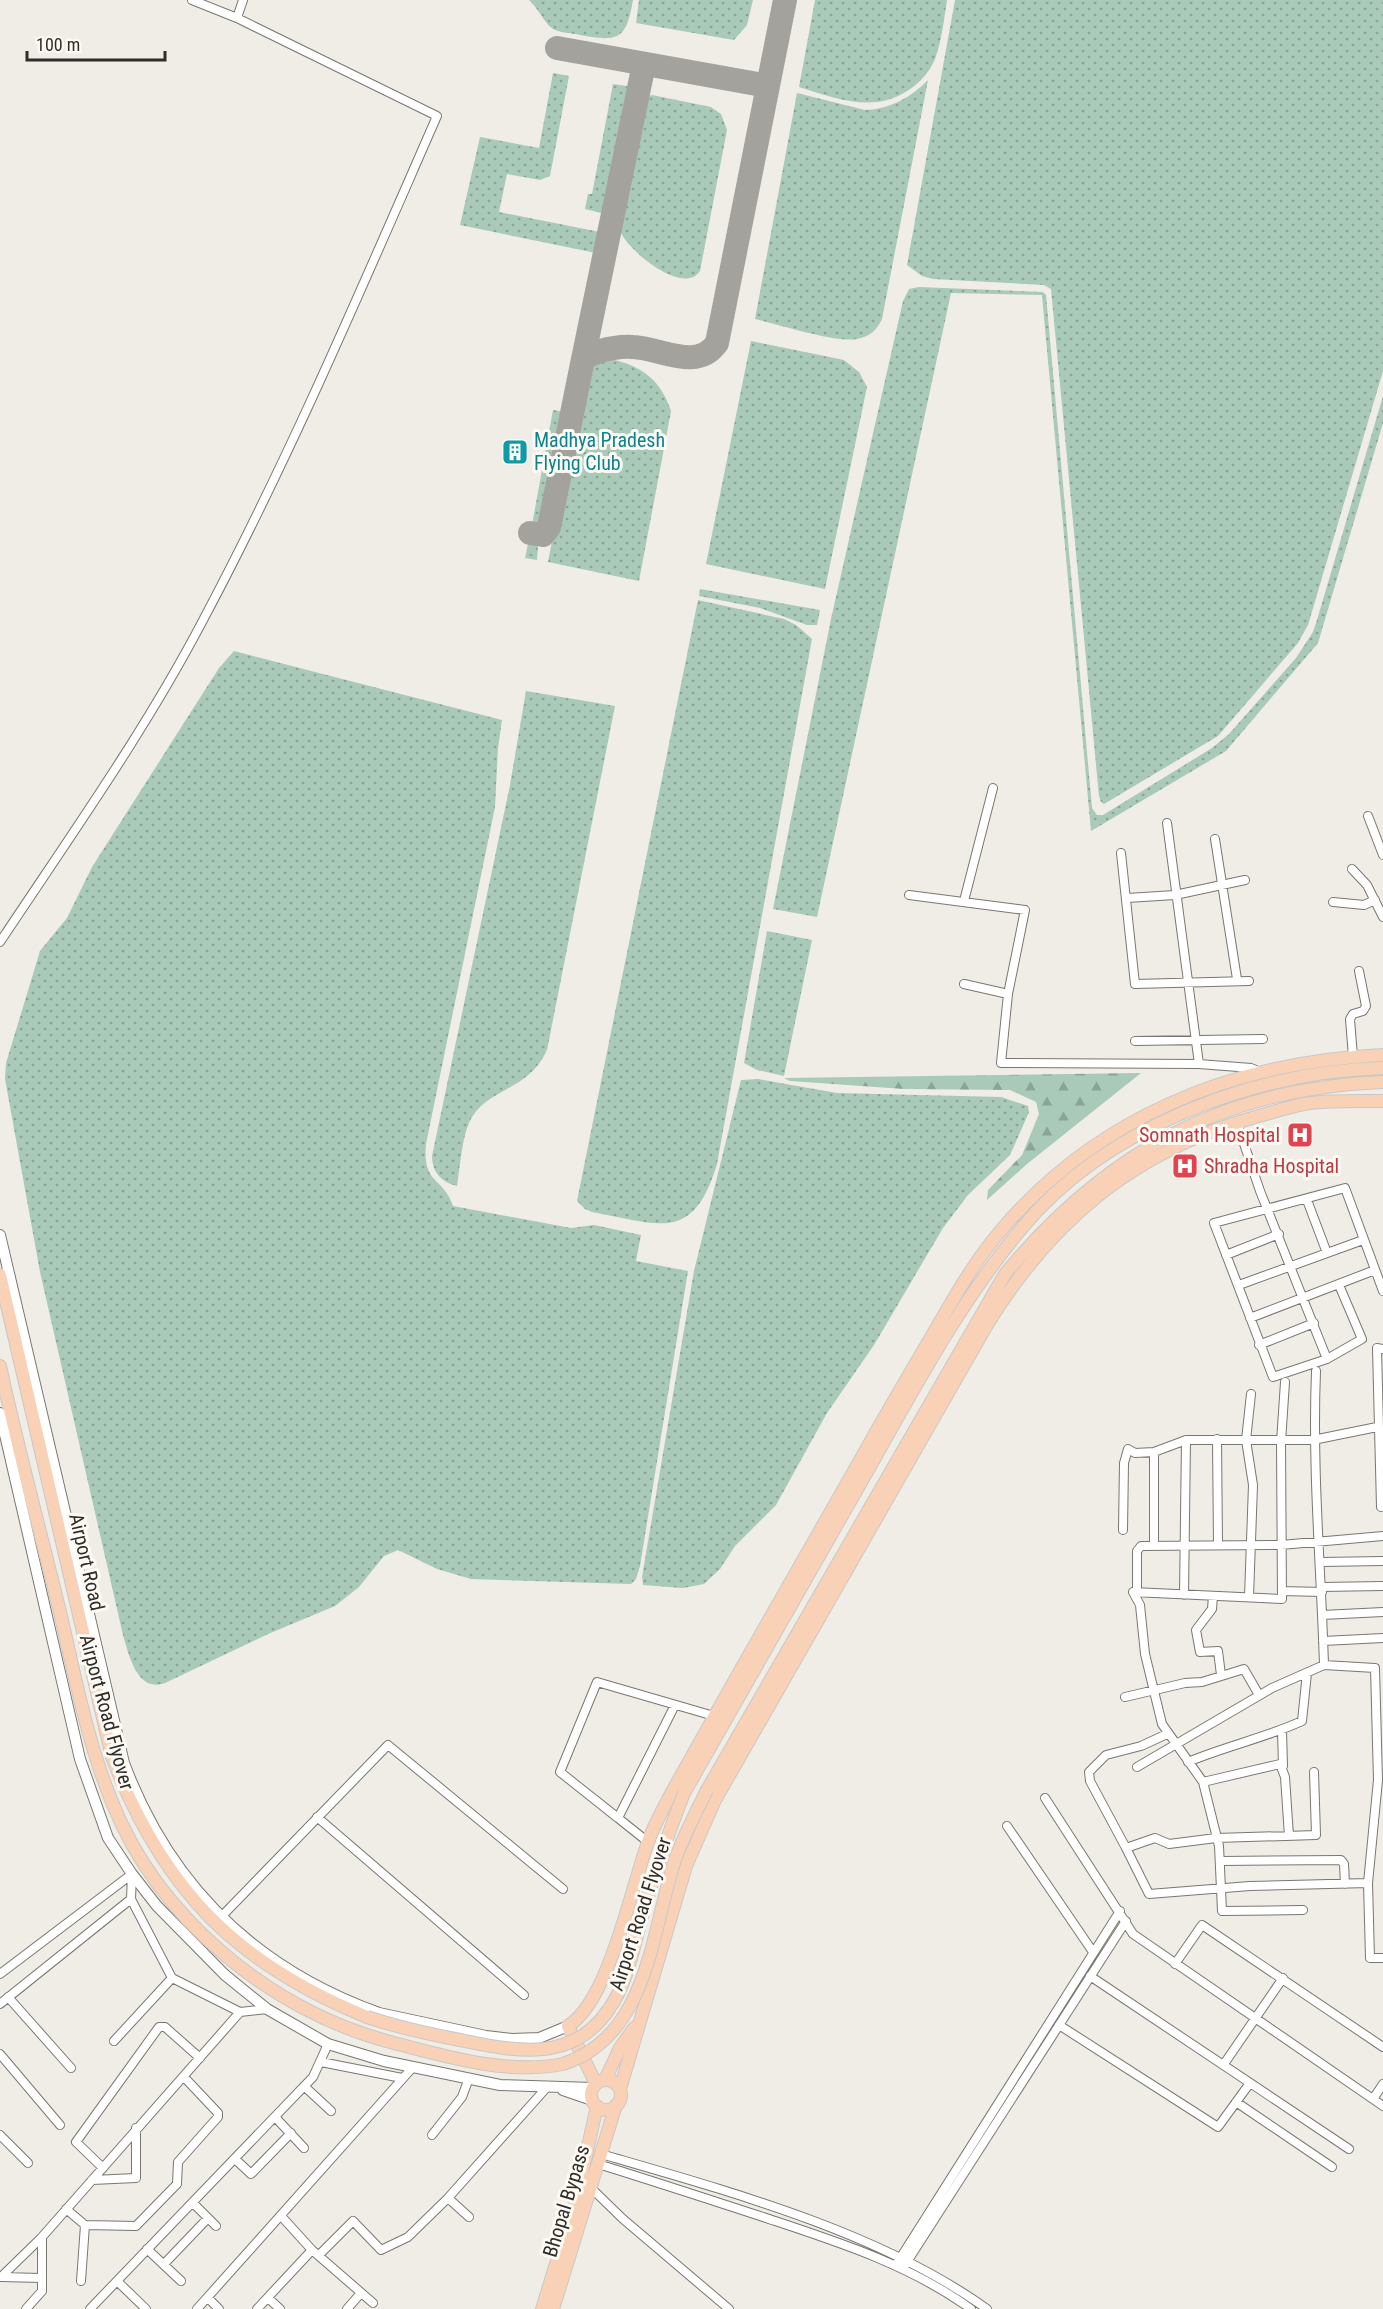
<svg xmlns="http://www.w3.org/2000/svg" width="1383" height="2309" font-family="'Roboto Condensed',sans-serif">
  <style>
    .grass { fill: url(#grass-dots) }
    .forest { fill: url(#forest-firs) }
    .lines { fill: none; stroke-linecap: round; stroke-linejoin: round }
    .taxiway { stroke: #a4a29c; stroke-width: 24 }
    .street-casing { stroke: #797771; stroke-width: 10 }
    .secondary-casing { stroke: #797771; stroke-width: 12 }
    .primary-casing { stroke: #c9c8c8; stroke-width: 14 }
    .street { stroke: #fff; stroke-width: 8 }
    .secondary { stroke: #fff; stroke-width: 10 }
    .primary { stroke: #f9d1b6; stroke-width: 12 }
    .primary-bridge-casing { stroke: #c9c8c8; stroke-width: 14; stroke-linecap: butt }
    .primary-bridge { stroke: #f9d1b6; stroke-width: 12 }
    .labels { text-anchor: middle; stroke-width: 6; stroke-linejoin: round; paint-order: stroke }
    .culture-label { font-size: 20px; fill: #0d838f; stroke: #fcfaf3; text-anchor: start }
    .health-label { font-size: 20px; fill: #be3a42; stroke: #fcfaf3; text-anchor: end }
    .street-label { font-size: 20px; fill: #2e2d2a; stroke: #fcfaf3 }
  </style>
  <defs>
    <pattern id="grass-dots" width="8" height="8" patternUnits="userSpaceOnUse" patternTransform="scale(1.5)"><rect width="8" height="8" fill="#a9c9b9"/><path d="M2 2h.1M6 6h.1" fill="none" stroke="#8aa497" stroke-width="1.8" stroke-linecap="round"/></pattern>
    <pattern id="forest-firs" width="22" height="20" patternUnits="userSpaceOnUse" patternTransform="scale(1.5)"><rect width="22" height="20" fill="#a9c9b9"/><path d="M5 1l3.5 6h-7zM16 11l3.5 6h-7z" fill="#8aa497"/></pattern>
  </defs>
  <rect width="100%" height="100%" fill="#efede6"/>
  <!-- grass -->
  <path class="grass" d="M529,0H633C626,40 619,42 580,35C572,33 560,33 553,29C544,23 538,8 529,0Z
    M639,0H753L747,25L734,40L636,23Z
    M815,0H947C944,19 942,40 935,59C930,71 923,79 913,87C876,115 838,99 799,87Z
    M955,0H1383V371L1308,625L1298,643L1218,736L1104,804L1101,802L1099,796L1051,289L1044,285L933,279L922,276L907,265Z
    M553,73L569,76L550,176L540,180L507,174L499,212L600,232L596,253L460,225L480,137L539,148Z
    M928,80L882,319C877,330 869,337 857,339C836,343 778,324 755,319L797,93L865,110C890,109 910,98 928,80Z
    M613,84L627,86L631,93L609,215L585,209L588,194H592Z
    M652,95L711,107L721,114L727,130L700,271C683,297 624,248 619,228L644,98Z
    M919,287L1043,292L1046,295L1092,808L1097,815H1103L1212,748L1229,734L1296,658L1313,632L1317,620L1383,396V423L1318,643L1226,751L1091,831L1042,295L951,293L817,917L773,909L831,619L903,301L909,289Z
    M751,341L844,360L859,372L867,387L825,589L706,564Z
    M605,358C638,364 660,377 671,411L639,581L548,562L583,380L594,364Z
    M553,410L566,412L545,518L536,526L532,525Z
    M529,539L538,546L537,560L525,558Z
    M700,589L820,610L817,625H807L760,608L699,596Z
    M698,600L784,619L796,625L812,639L717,1164C693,1244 659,1224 592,1212L585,1209L577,1201Z
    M234,651L502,720L498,748L495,807L426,1144C422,1185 444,1177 453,1206L571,1228L594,1225L641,1235L636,1261L688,1271L640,1566L636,1579L631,1584L471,1579L437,1569L398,1550L384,1556L359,1587L335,1606L268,1634L165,1683C137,1693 129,1655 123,1635L40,1272L5,1079L6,1063L40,951L67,918L92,867L219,668Z
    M526,691L615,706L547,1050C528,1091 491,1087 472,1117C462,1133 460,1168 457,1186C441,1182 432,1172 432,1156L510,785Z
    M767,931L812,940L784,1076L757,1070L744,1063Z
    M758,1079L837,1093L1001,1097L1028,1106L1029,1112L1010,1155L968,1195L943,1228L874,1345L827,1413L776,1505L735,1546L720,1569L704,1584L683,1588L643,1585L642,1577L694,1271L741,1080Z"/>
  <!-- forest -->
  <path class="forest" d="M1141,1073L1027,1164L987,1200L988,1190L1022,1155L1039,1114L1036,1102L1010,1090L904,1089L790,1081L784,1078Z"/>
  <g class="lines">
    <!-- taxiway -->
    <path class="taxiway" d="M557,48L768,86
      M582,364L644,64
      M530,533L543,535L549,527L582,364C585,356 592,354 600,351C611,348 622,346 633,347C661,348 697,372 717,343L785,0"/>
    <defs>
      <path id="street" d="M237,18L243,0
        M1368,816L1383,855
        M1167,823L1199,1064
        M1215,839L1237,979
        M1121,853L1135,984L1249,981
        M1352,869L1367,885L1383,917
        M909,895L1025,910L1008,994L1001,1063L1199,1064L1251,1068L1258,1071
        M1127,898L1175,895L1245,880
        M964,901L993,788
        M1333,902L1364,905L1375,900
        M0,942C69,838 143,734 201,624C289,459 362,287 437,116L237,18L192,0
        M964,984L1008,994
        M1135,1041L1263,1039
        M1353,1057L1350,1019L1353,1014L1363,1011L1366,1006L1359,971
        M1237,1123L1260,1191L1327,1359
        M1307,1200L1327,1253
        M1226,1255L1279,1234
        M1239,1285L1363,1240
        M1339,1285L1362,1339L1327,1359L1273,1377L1214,1223L1345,1188L1383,1291
        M1250,1318L1375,1270
        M1259,1345L1314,1323
        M1285,1382L1281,1442L1282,1599L1133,1592L1140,1605L1145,1654L1162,1724L1203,1782L1219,1846L1222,1911L1303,1910
        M1217,1439L1218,1544
        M1381,1507L1377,1348L1383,1349
        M1123,1530L1124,1463L1128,1449L1135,1453L1154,1452L1186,1440H1313L1377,1427
        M1154,1545V1452
        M1321,1562L1383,1561
        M1321,1587L1383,1586
        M1282,1591L1322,1592
        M1137,1592V1551L1141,1546L1281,1545L1383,1536
        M1184,1595L1186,1440
        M1213,1596L1212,1609L1196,1630L1200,1652L1218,1651L1221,1675
        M1249,1597L1253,1485L1246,1440L1251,1394
        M1322,1615L1383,1612
        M1323,1641L1383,1638
        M1324,1665L1375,1668L1378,1780L1368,1883L1370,1958H1383
        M1125,1697L1185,1683L1202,1682L1244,1669L1259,1695
        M1282,1731L1283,1766
        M1167,1734L1141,1746L1106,1755L1089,1772L1090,1781L1126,1848L1155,1838L1169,1844L1216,1838L1316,1835L1314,1772
        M1188,1762C1226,1746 1265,1738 1302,1721L1307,1673
        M1137,1767L1272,1688L1324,1665C1321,1567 1312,1470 1316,1371
        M1203,1782L1280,1764L1285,1777L1289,1836
        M1045,1798L1133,1934L1383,2106
        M317,1817L524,1995
        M618,1818L560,1772L597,1682L714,1716
        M1007,1826L1093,1952
        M648,1842L618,1818L675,1705
        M1126,1848L1149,1894L1250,1886L1368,1883
        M1220,1861L1341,1860L1344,1864L1345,1884
        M132,1874L131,1899L172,1978L240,2012L267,2009
        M221,1917L388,1745L563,1889
        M1175,1964L1202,1925L1383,2047
        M0,1974L132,1874
        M1090,1976L1349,2149
        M8,1997L71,2068
        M0,2004L131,1899
        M1059,2025L1218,2127L1250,2083
        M114,2041L172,1978
        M0,2054L60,2125
        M321,2062L402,2078
        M1224,2064L1283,1978
        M304,2086L331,2111
        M1373,2099L1383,2084
        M1236,2102L1332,2167
        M275,2117L304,2148
        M0,2135L28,2163
        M432,2135L462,2097L469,2078
        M601,2154C728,2191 880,2232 987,2309
        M235,2159L251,2174L291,2133
        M598,2164C653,2181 708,2199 763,2217C835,2241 909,2264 971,2309
        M103,2168L76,2142L159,2027H165L200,2058
        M92,2180L136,2178V2128
        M588,2185L623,2219L729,2309
        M448,2198L469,2217
        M193,2203L216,2226
        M66,2209L85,2225L136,2226L177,2184L178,2162L218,2117V2113L184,2077
        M282,2217L312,2250L373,2303
        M147,2249L181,2281
        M319,2255L353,2221L381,2250L408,2237L448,2198L548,2086
        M164,2264L208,2218
        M896,2265L1120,1911
        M903,2268L1126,1921
        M42,2278L1,2277L42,2237L240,2012
        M81,2281L85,2225
        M117,2281L146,2309
        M208,2298L219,2309
        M268,2298L280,2309
        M26,2309L42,2291V2237
        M90,2309L313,2077L328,2044
        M197,2309L413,2067
        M257,2309L312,2250
        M347,2309L361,2293"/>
      <path id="secondary" d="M0,1235L124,1763C170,1886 256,1969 379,2013L486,2036L512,2039L539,2038L568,2026
        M0,1413L80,1759L108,1838L132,1874L157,1906L225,1975L267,2009L328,2044L384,2061L500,2085L593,2088
        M563,2090L592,2100"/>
      <path id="primary" d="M0,1275L112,1757C163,1889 235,1963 367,2017
        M0,1366C18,1449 40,1530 60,1612C75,1676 87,1741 112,1802C159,1920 273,2012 394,2043C448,2057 508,2075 563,2064
        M707,1790L1005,1274C1106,1152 1223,1088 1383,1082
        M684,1793C741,1692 799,1592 856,1491C907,1402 955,1308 1021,1229C1105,1127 1254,1072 1383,1068
        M605,2080L620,2048L634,2028
        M591 2095a15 15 0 1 1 30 0a15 15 0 1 1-30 0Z
        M596,2084L568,2026C608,2002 631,1890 647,1845C653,1826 664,1808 673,1790C734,1681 796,1572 858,1464C880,1424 903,1385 926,1346C947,1310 967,1273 993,1240C1090,1119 1231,1062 1383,1055
        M620,2089L686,1866L715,1800L988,1323C1053,1219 1133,1152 1252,1118C1271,1113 1290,1106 1310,1103C1334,1100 1359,1101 1383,1101
        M542,2309L577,2196L597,2106
        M553,2309L616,2105"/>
    </defs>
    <!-- street casing -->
    <use href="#street" class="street-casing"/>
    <!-- secondary casing -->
    <use href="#secondary" class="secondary-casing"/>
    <!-- primary casing -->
    <use href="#primary" class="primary-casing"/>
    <!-- street -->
    <use href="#street" class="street"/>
    <!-- secondary -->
    <use href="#secondary" class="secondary"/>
    <!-- primary -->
    <use href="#primary" class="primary"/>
    <defs>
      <path id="primary-bridge" d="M367,2017C397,2027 428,2034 460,2040C515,2051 572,2064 609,2009C629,1981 634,1942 644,1910C655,1870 669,1832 684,1793
        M563,2064C646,2037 651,1938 673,1866C681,1840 695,1815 707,1790"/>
    </defs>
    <!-- primary-bridge casing -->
    <use href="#primary-bridge" class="primary-bridge-casing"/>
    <!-- primary-bridge -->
    <use href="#primary-bridge" class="primary-bridge"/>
  </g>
  <!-- icons -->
  <defs>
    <symbol id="building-square" viewBox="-11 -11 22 22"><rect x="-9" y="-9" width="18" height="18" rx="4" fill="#0f9aa8" stroke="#fcfaf3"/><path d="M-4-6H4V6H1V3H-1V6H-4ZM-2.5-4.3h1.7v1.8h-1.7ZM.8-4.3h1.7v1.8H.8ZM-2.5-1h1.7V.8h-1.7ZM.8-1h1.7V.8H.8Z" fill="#fff"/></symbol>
    <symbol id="hospital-square" viewBox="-11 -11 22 22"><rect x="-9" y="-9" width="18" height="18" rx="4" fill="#e0444e" stroke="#fcfaf3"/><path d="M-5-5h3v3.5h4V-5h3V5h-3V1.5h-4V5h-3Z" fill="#fff"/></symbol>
  </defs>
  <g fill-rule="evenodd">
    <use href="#building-square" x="500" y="437" width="30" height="30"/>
    <use href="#hospital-square" x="1285" y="1120" width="30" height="30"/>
    <use href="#hospital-square" x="1170" y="1151" width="30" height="30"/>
  </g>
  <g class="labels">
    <!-- culture labels -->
    <g class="culture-label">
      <text x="534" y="447">Madhya Pradesh<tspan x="534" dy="23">Flying Club</tspan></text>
    </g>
    <!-- health labels -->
    <g class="health-label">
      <text x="1280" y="1142">Somnath Hospital</text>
      <text x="1204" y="1173" text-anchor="start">Shradha Hospital</text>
    </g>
    <!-- street labels -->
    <g class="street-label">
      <text transform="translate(87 1562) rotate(77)" y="7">Airport Road</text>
      <text transform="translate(107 1712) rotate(75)" y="7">Airport Road Flyover</text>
      <text transform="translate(640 1914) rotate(-72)" y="7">Airport Road Flyover</text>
      <text transform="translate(566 2201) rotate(-73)" y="7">Bhopal Bypass</text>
    </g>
  </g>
  <!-- scale -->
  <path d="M27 51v9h138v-9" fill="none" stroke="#2e2d2a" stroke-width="3"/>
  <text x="36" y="51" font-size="18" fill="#2e2d2a" stroke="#fcfaf3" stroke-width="4.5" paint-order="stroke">100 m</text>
</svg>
